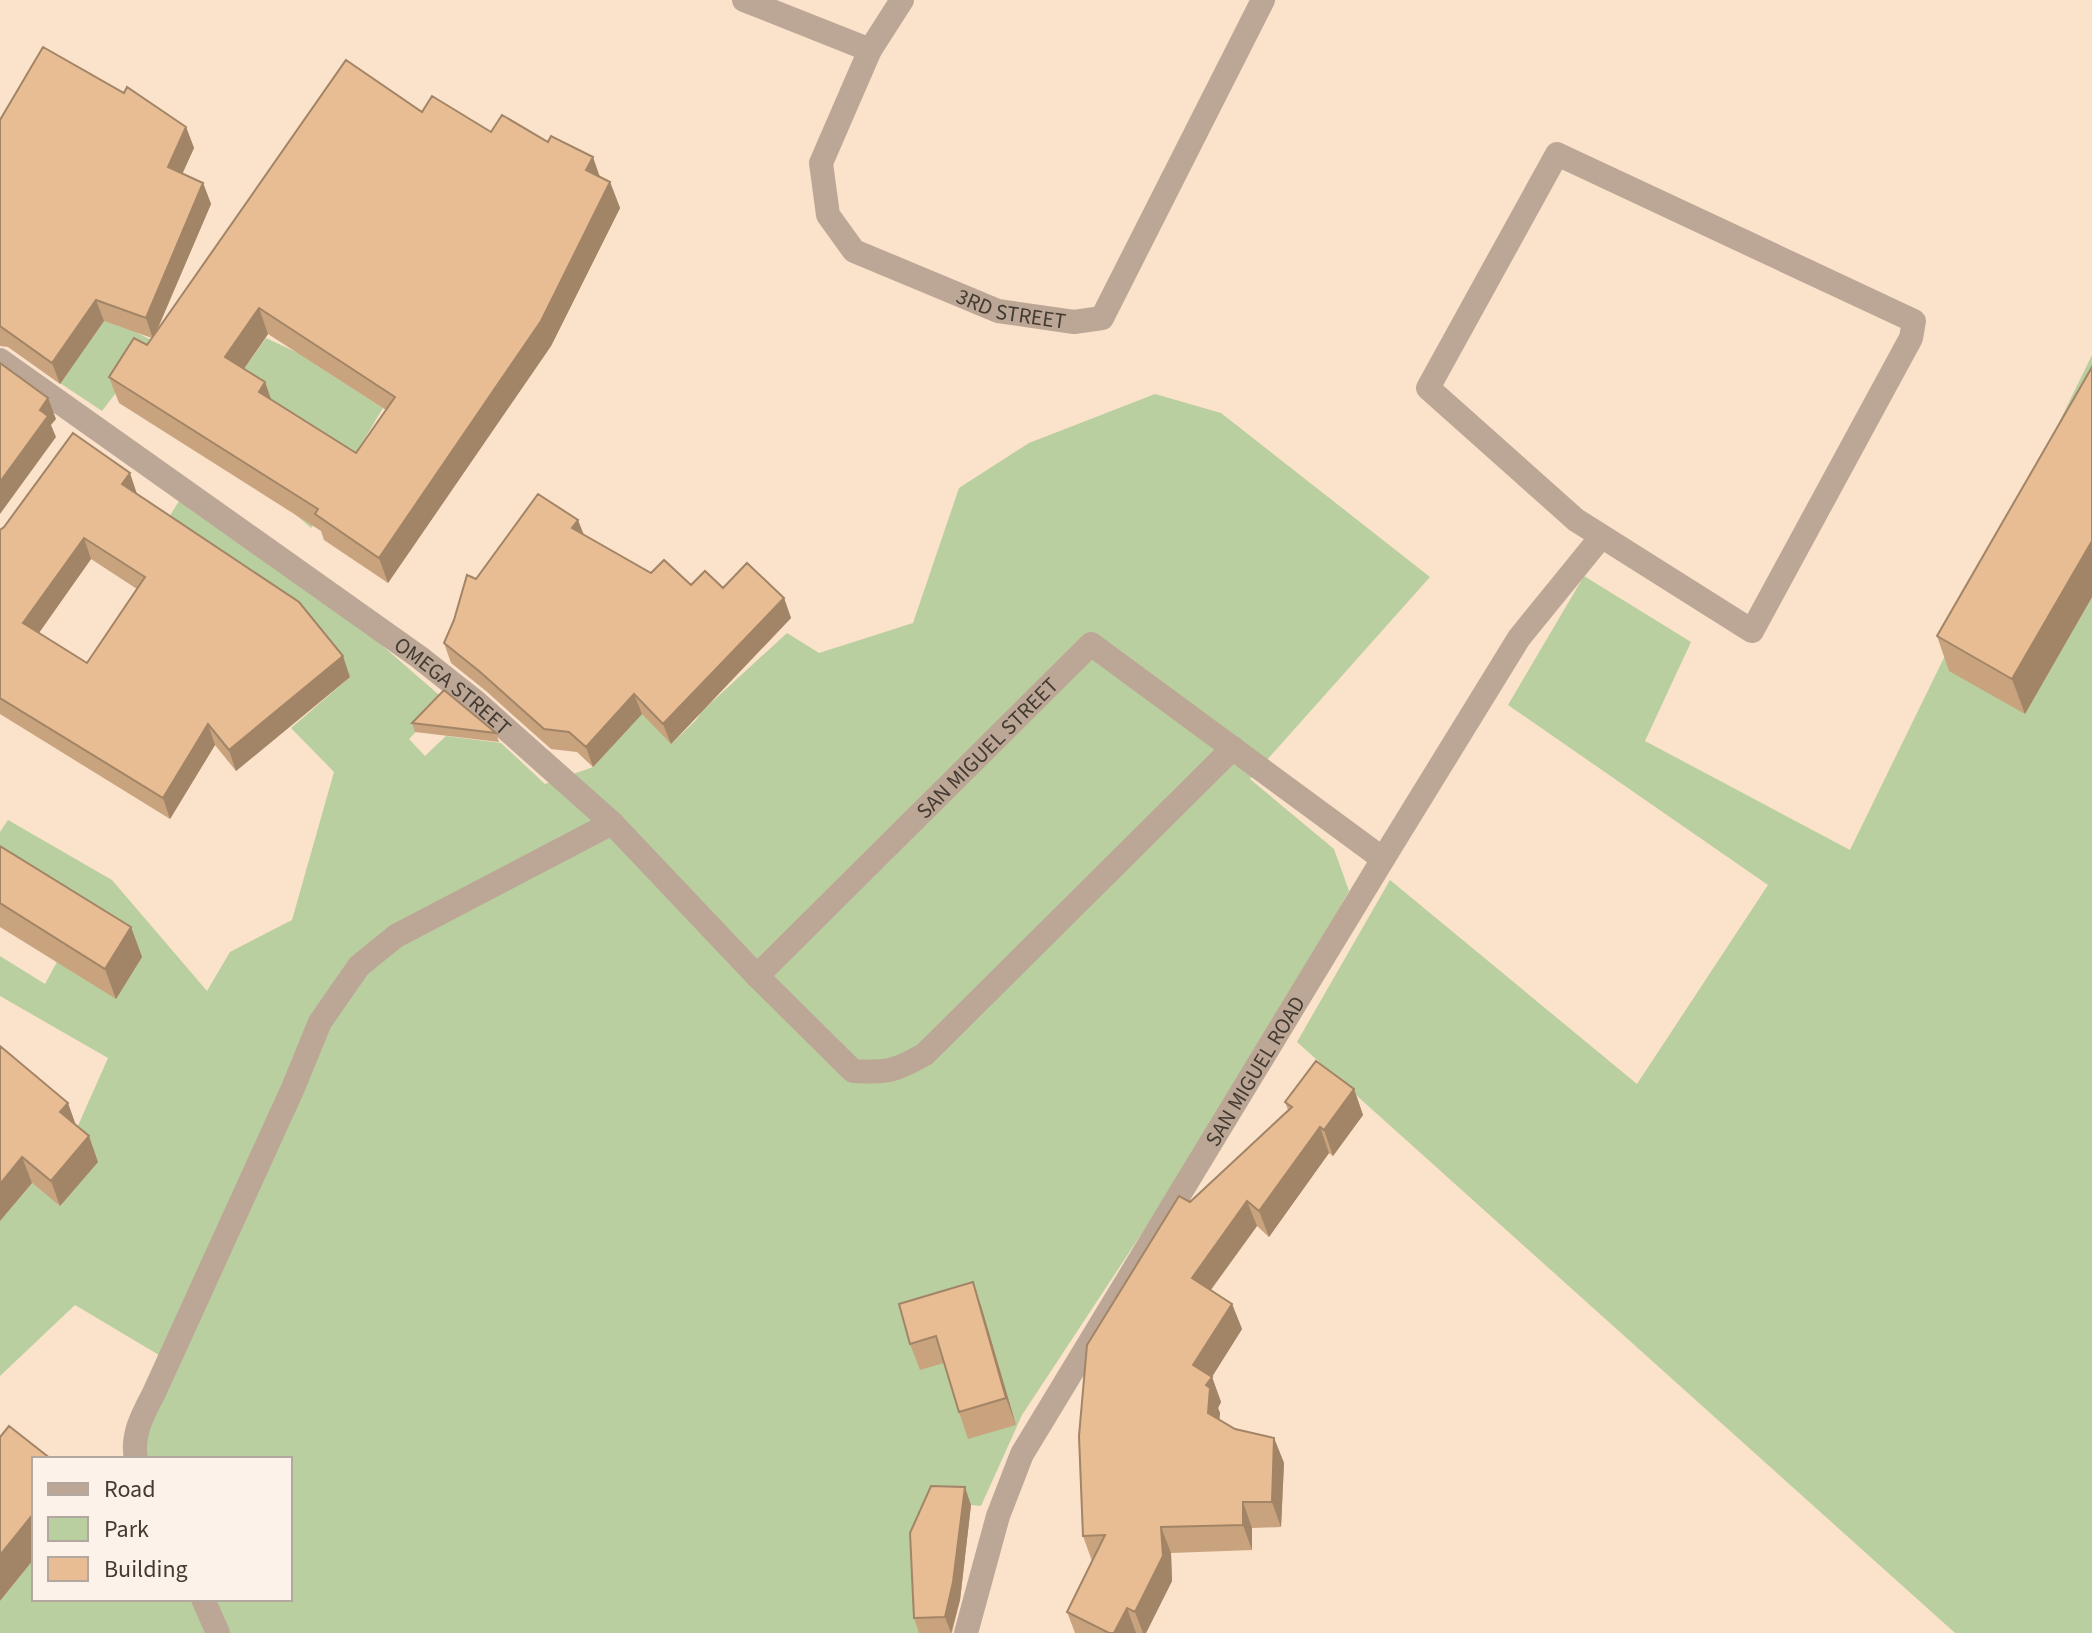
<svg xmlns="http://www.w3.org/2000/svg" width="2092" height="1633" font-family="'Source Sans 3',sans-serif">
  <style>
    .green { fill: #bacf9f }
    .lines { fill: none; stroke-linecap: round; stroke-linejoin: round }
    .minor { stroke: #bca797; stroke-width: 24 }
    .wall { fill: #c8a37e; fill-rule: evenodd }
    .shaded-wall { fill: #a28467 }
    .building { fill: #e8bd93; stroke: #a28467; stroke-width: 2; fill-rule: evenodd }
    .labels { text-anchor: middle; stroke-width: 6; stroke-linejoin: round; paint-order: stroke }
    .street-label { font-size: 22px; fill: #433a31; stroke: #fcf2e9 }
  </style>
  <rect width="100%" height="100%" fill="#fae2cb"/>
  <!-- green -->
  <path class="green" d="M104,321L134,331L155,342L102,411L60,383Z
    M266,338L298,353L383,408L311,528L296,515L234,383Z
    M2092,355V1633H1955L1297,1042L1390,880L1637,1084L1768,885L1508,705L1584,576L1691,642L1645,741L1850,850Z
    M1155,394L1221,413L1430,577L1250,779L1334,849L1349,891L1257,1051L1142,1233L1022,1415L981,1506L971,1505L920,1633H0V1601L34,1559V1599H290V1459H124L159,1355L75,1305L0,1376V1221L32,1183L61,1206L77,1128L108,1058L0,996V956L45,984L57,962L115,998L0,869V832L8,820L112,880L207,991L230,952L292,920L334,772L291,728L350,677L163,527L179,501L377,641L446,701L409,739L425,756L446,736L501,743L545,784L593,767L628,697L671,744L696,720L702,711L787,633L819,653L913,623L959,488L1029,443Z"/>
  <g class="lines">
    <!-- minor -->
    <g class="minor">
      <path d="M744,0L870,50"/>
      <path id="s1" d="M902,0L870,50L821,163L828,215L854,251L998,311L1074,322L1102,318L1263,0"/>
      <path d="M1557,154L1914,321L1911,338L1752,631L1576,520L1428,388Z"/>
      <path id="s2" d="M0,360L419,657L476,702L612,823L757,976L853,1071C887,1073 896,1071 925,1054L1233,748"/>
      <path id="s3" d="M757,976L1091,644L1383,859"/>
      <path d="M136,1459C131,1435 143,1414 154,1393L293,1088L320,1022L359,966L396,936L612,823"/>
      <path d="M203,1599L218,1633"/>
      <path id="s4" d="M966,1633L998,1516L1022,1454L1383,859L1519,638L1601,537"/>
    </g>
  </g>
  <!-- wall -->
  <path class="wall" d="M422,112L491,132L610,182L620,208L551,346L388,583L324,540L321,531L119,403L109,377L147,345L152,338L104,321L60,384L8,347L0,346V120L186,127L194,148L182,173L203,183L211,204L156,333ZM268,334L386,410L356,453L271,399L265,382L244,369Z
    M2092,367V597L2025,714L1949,671L1937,636Z
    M137,494L350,677L236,771L215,745L170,819L0,714V530ZM91,559L137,589L87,663L39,633Z
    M583,535L651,573L691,585L723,588L784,598L791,618L671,744L642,714L593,767L577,752L551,749L486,691L451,663L444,643L454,620L476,579Z
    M412,723L496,733L499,742L415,732Z
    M0,846L131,927L142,957L116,999L0,927Z
    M0,1046L76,1126L98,1162L60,1206L32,1183L0,1221Z
    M1354,1089L1363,1115L1333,1156L1329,1153L1269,1237L1257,1226L1211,1290L1232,1304L1242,1329L1212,1377L1221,1402L1218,1408L1220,1413L1219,1419L1235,1429L1274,1438L1284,1463L1281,1527L1252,1528V1550L1171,1553L1172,1581L1146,1633H1075L1067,1612L1092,1561L1083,1536L1190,1202L1288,1110L1285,1102Z
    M973,1282L982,1309L1016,1425L968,1439L959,1412L944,1363L920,1370L910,1344Z
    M971,1505L960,1600L952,1633H919L914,1618Z"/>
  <!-- shaded-wall -->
  <path class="shaded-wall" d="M186,127L194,148L176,188L168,167Z
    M593,157L602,183L586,170Z
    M610,182L620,208L551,346L388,583L379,558Z
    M203,183L211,204L153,339L146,318Z
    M96,300L104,321L60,384L52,363Z
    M259,308L268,334L234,383L225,357Z
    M265,382L274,408L259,392Z
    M48,398L56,419L51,425L56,437L0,514V482L40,410Z
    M130,473L137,494L122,484Z
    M578,520L586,540L572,528Z
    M84,538L91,559L31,644L23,623Z
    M2092,541V597L2025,714L2012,679Z
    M784,598L791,618L671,744L663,724Z
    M343,656L350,677L236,771L229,750Z
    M634,694L642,714L593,767L586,747Z
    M208,724L215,745L170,819L163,798Z
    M131,927L142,957L116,999L105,969Z
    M1354,1089L1363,1115L1333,1156L1324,1130Z
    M68,1103L77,1128L60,1112Z
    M1320,1127L1329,1153L1269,1237L1259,1211Z
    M89,1136L98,1162L60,1206L51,1181Z
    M22,1157L32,1183L0,1221V1184Z
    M1247,1201L1257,1226L1201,1303L1192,1278Z
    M973,1282L982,1309L1016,1425L1006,1398Z
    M1232,1304L1242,1329L1203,1391L1193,1365Z
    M1212,1377L1221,1402L1218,1408L1220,1413L1218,1438L1208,1413L1206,1385Z
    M1274,1438L1284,1463L1281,1527L1272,1502Z
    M965,1487L971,1505L960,1600L951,1633L945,1617Z
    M1243,1502L1252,1528V1550L1243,1525Z
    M34,1513V1559L0,1601V1555Z
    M1161,1527L1171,1553L1172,1581L1146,1633H1143L1135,1612Z
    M1127,1608L1136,1633H1114Z"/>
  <!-- building -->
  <path class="building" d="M43,47L124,93L127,87L186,127L168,167L203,183L146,318L96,300L52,363L0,326V120Z
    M346,60L422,112L432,96L491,132L502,115L548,142L551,136L593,157L586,170L610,182L541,321L379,558L315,514L318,509L109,377L134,338L147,345ZM259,308L395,397L356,453L259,392L265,382L225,357Z
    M0,363L48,398L40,410L48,416L0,482Z
    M2092,367V541L2012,679L1937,636Z
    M73,433L130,473L122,484L299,602L343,656L229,750L208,724L163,798L0,698V530L4,527ZM84,538L145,577L87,663L23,623Z
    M538,494L578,520L572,528L651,573L664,560L691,585L705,571L723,588L747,563L784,598L663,724L634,694L586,747L569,732L544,729L479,671L444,643L454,620L467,575L476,579Z
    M444,690L496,733L412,723Z
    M0,846L131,927L105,969L0,903Z
    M0,1046L68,1103L60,1112L89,1136L51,1181L22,1157L0,1184Z
    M1316,1061L1354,1089L1324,1130L1320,1127L1259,1211L1247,1201L1192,1278L1232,1304L1193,1365L1212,1377L1206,1385L1210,1388L1208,1413L1235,1429L1274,1438L1272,1502H1243V1525L1161,1527L1163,1556L1135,1612L1127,1608L1114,1633H1109L1067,1612L1105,1535L1083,1536L1079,1436L1087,1345L1179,1196L1190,1202L1292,1107L1285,1102Z
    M973,1282L1006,1398L959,1412L936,1336L910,1344L899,1304Z
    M9,1426L51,1459H34V1513L0,1555V1437Z
    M931,1486L965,1487L953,1582L945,1617L914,1618L910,1533Z"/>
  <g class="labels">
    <!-- street labels -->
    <g class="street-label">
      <text dy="8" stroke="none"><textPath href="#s1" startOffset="448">3RD STREET</textPath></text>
      <text dy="8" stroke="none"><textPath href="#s2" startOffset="558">OMEGA STREET</textPath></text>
      <text dy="8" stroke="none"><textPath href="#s3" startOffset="324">SAN MIGUEL STREET</textPath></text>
      <text dy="8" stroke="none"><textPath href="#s4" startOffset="636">SAN MIGUEL ROAD</textPath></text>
    </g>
  </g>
  <!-- legend -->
  <rect x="32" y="1457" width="260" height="144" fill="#fcf2e9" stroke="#b2a89f" stroke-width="2"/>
  <rect x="48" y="1483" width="40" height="12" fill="#bca797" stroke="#b2a89f" stroke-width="2"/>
  <text x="104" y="1497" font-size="24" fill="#433a31">Road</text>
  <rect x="48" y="1517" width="40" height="24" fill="#bacf9f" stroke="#b2a89f" stroke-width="2"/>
  <text x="104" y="1537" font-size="24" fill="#433a31">Park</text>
  <rect x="48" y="1557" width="40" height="24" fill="#e8bd93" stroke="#b2a89f" stroke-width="2"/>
  <text x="104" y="1577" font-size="24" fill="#433a31">Building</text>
</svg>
